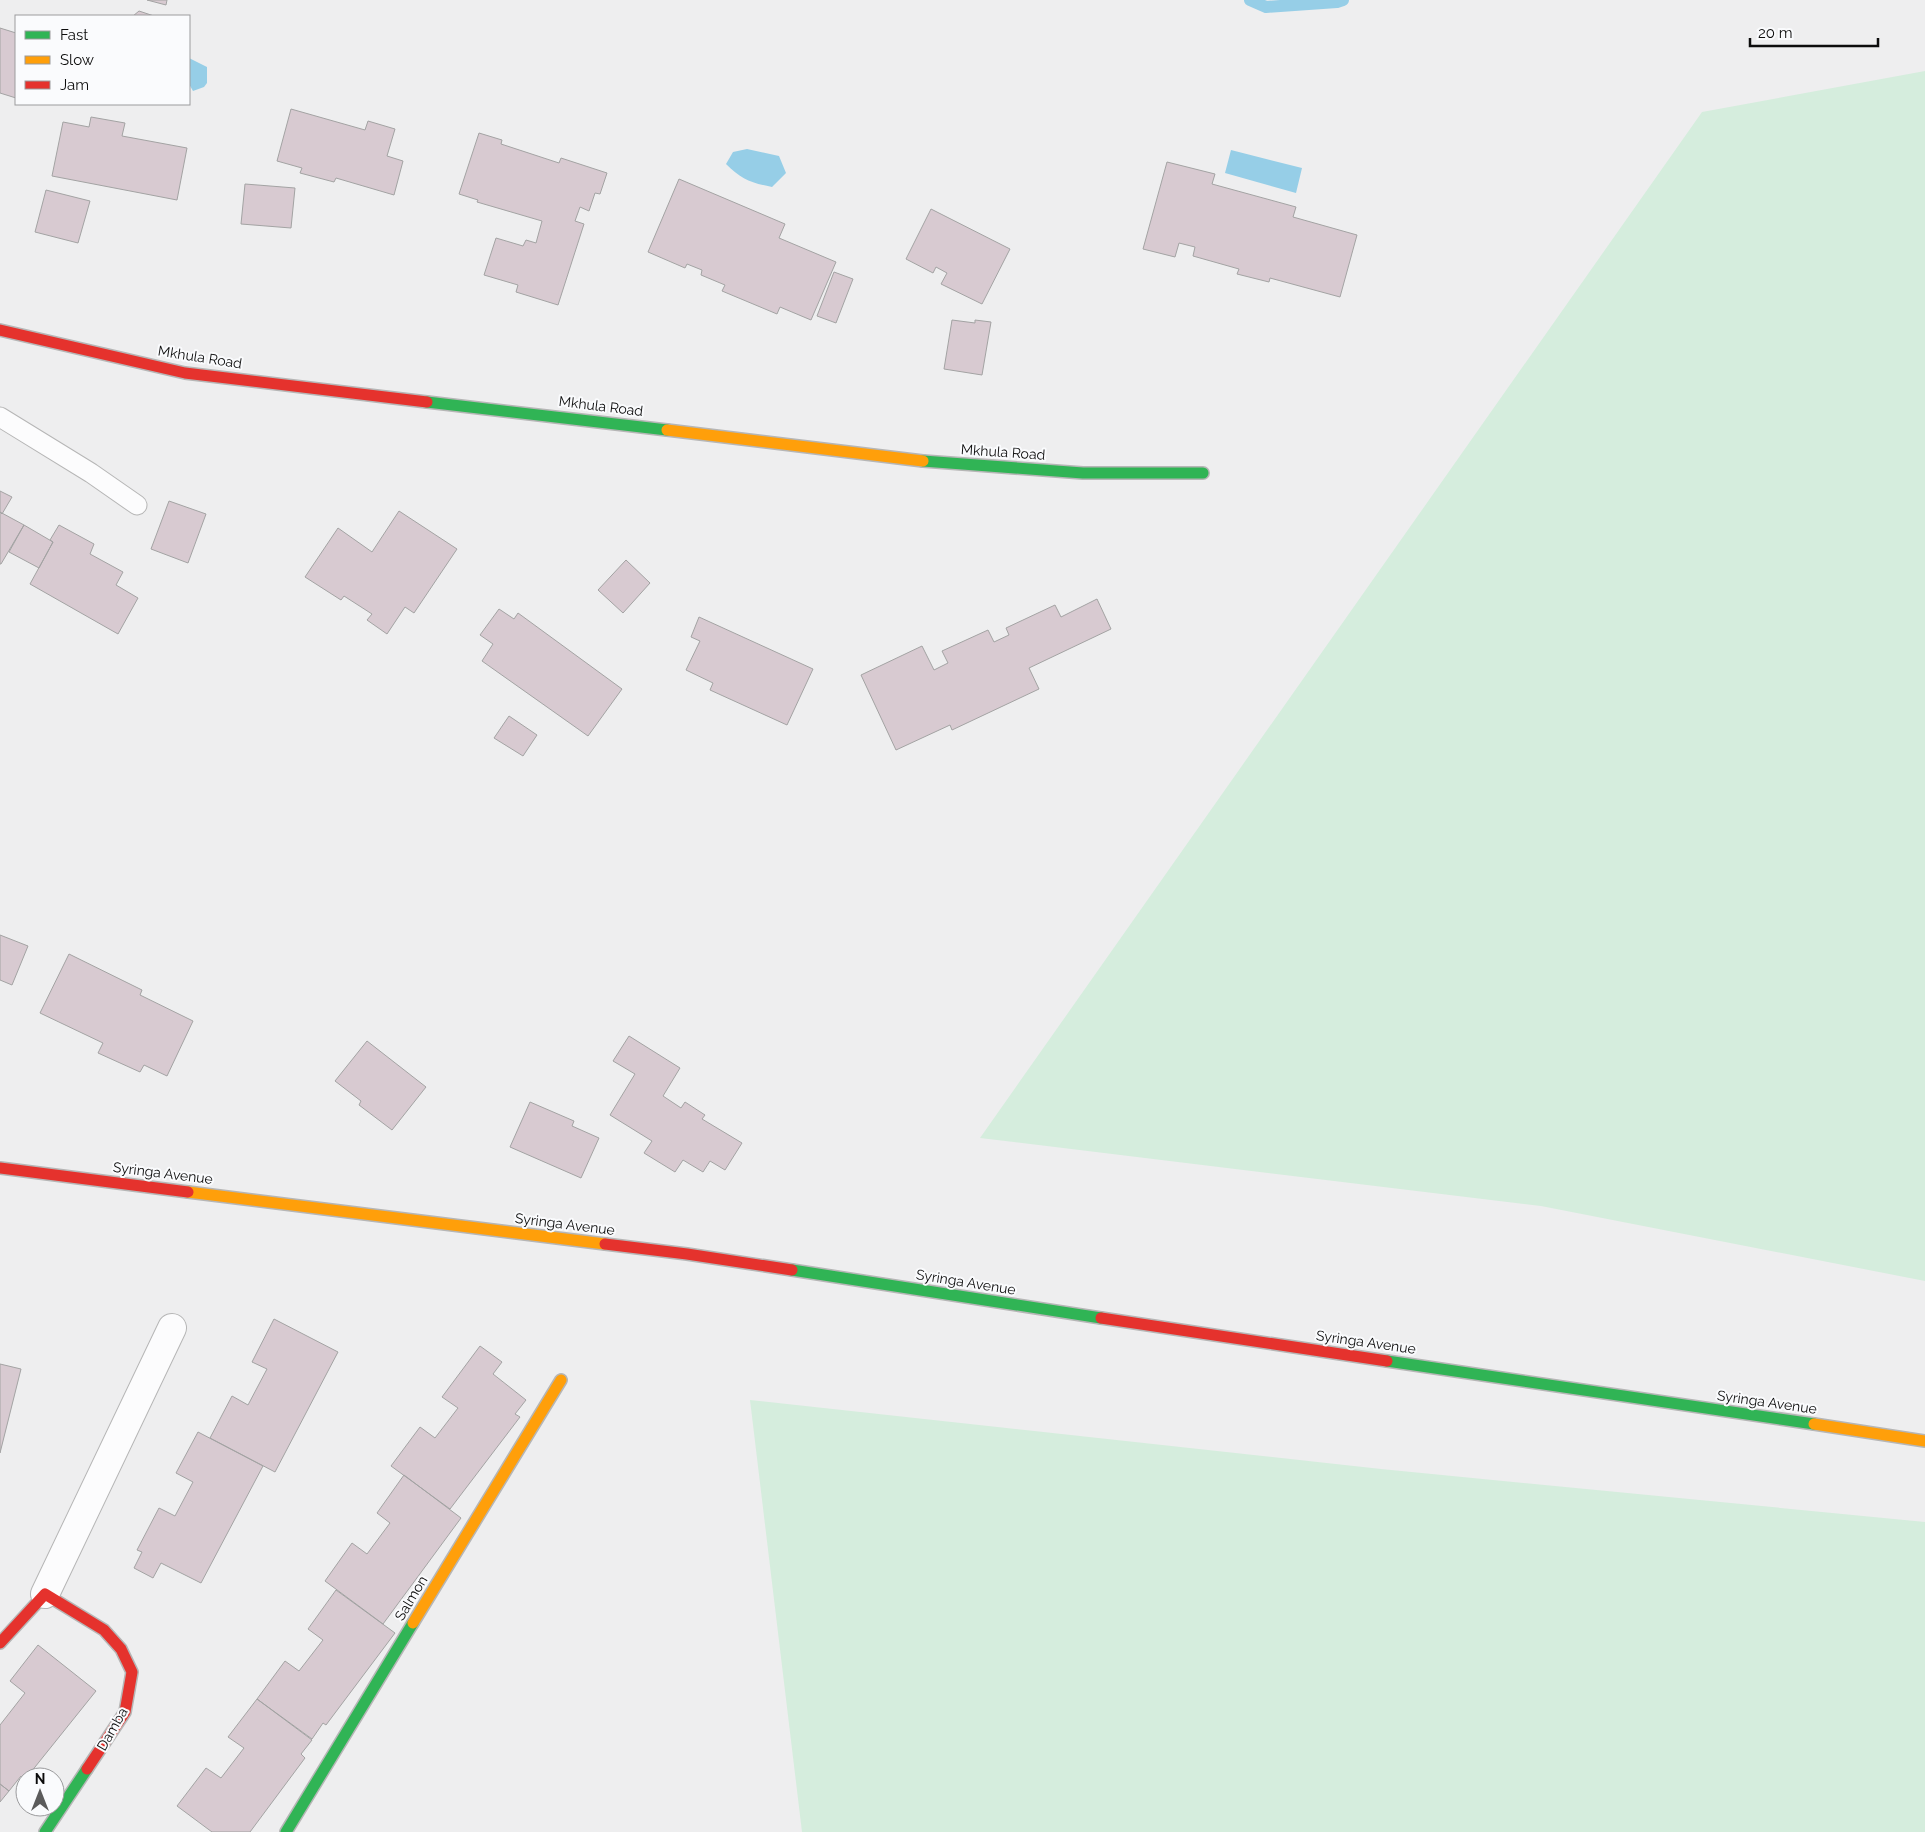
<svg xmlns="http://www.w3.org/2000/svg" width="1925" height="1832" font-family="Raleway,sans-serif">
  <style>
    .green { fill: #d5eddd }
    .water { fill: #96cee7 }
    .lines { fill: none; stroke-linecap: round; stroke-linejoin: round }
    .stream { stroke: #96cee7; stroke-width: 12 }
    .building { fill: #d8cad1; stroke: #a3a3a3 }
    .lane-casing { stroke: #b6b6b6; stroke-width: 21 }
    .street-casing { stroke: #b6b6b6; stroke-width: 30 }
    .fast-casing { stroke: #b6b6b6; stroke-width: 14 }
    .slow-casing { stroke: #b6b6b6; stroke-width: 14 }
    .jam-casing { stroke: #b6b6b6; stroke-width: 14 }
    .lane { stroke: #fcfcfd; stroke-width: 19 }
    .street { stroke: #fcfcfd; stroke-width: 28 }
    .fast { stroke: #30b455; stroke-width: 11 }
    .slow { stroke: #ff9f0a; stroke-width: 11 }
    .jam { stroke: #e5322d; stroke-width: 11 }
    .labels { text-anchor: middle; stroke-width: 4; stroke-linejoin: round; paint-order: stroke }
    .street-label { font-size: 14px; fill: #0c0c0c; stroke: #fafbfd }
  </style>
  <rect width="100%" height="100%" fill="#eeeeef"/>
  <!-- green -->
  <path class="green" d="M1925,71V1281L1541,1206L980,1138L1702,112Z
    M750,1400L1381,1469L1925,1522V1832H802Z"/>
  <!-- water -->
  <path class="water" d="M189,58L207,67V83L204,87L193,91L189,84Z
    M747,149L779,156L786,173L772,187C751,183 741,179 726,164L733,152Z
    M1231,150L1302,168L1296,193L1225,173Z"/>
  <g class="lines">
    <!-- stream -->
    <path class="stream" d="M1250,0L1266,7L1337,2L1343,0"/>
  </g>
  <!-- building -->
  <path class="building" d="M147,0H167L166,5Z
    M139,11L154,16H133Z
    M0,28L16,33V98L0,93Z
    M291,109L365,130L368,121L395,129L387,156L403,161L394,195L336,178L334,182L300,173L302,168L277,161Z
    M91,117L125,123L122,136L187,148L177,200L52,176L63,122L89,127Z
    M479,133L502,140L501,144L559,163L561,158L607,173L600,194L595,193L589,211L580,207L575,221L584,224L558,305L516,292L518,285L484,275L496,238L523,246L526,240L536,243L542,221L477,202L478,200L459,194Z
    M1167,162L1215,174L1212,184L1296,207L1293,217L1357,235L1340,297L1270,278L1269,282L1237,274L1239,269L1193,256L1195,247L1179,243L1175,257L1143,249Z
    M679,179L785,224L779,238L836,262L811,320L780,307L777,314L722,291L725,285L701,275L702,270L687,264L685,268L648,252Z
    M245,184L295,188L291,228L241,224Z
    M46,190L90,201L78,243L35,232Z
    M931,209L1010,249L982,304L941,284L947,273L936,267L933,273L906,259Z
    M834,272L853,279L836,323L817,316Z
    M952,320L975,323V320L991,322L982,375L944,369Z
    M0,491L12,497L2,514L0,512Z
    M169,501L206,514L188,563L151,549Z
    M399,511L457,549L414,613L405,607L387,634L367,620L372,614L344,596L341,600L305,577L338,528L372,552Z
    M0,512L24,525L1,564H0Z
    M24,525L53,542L39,568L9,552Z
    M59,525L94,544L90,554L123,572L116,585L138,598L118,634L30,584L53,542L50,540Z
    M626,560L650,583L623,613L598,590Z
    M1097,599L1111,629L1029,668L1039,689L952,730L950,725L896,750L861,675L922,646L934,670L948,663L942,651L988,630L994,642L1009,635L1006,628L1055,605L1061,617Z
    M499,609L514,619L518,613L622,689L588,736L482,661L493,644L480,635Z
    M699,617L813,669L787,725L710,690L713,683L686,670L700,641L691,637Z
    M509,716L537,735L523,756L494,738Z
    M0,935L28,946L12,985L0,980Z
    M69,954L142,990L140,995L193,1021L167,1076L144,1065L140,1072L98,1053L103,1043L40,1013Z
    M629,1036L680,1068L663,1096L681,1108L685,1102L705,1115L702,1119L742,1143L725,1170L710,1161L703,1172L683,1160L675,1172L644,1153L652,1141L610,1115L635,1074L613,1061Z
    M367,1041L426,1087L392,1130L359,1105L361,1101L335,1081Z
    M530,1102L574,1121L572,1126L599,1138L581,1178L510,1147Z
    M274,1319L338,1352L275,1472L210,1438L232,1396L248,1405L267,1369L252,1362Z
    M480,1346L502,1362L493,1374L526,1400L515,1414L520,1417L450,1509L391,1466L420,1427L435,1438L458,1408L442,1397Z
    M0,1364L21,1369L0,1453Z
    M198,1432L263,1466L201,1583L161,1563L153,1578L134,1568L142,1552L137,1550L159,1508L175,1516L193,1482L176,1473Z
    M404,1475L461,1518L383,1624L325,1581L352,1543L367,1554L390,1523L377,1513Z
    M336,1590L395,1633L326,1725L323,1723L312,1739L257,1699L285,1661L299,1671L323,1640L308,1629Z
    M38,1645L96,1691L27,1777H25V1780L21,1776L9,1791L0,1784V1725L25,1693L10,1681Z
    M257,1699L312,1740L301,1754L305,1758L250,1832H212L177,1806L206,1768L221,1778L244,1748L228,1737Z
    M0,1784L9,1791L0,1802Z"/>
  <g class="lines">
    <defs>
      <path id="lane" d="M0,417L91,473L137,505"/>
      <path id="street" d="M45,1594L172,1328"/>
      <path id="fast" d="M427,402L667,430
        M923,461L1083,473H1203
        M792,1270L1101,1318
        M1387,1361L1814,1424
        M45,1832L87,1769
        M286,1832L413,1623"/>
      <path id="slow" d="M667,430L923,461
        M188,1192L605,1244
        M1814,1424L1925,1441
        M413,1623L561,1380"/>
      <path id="jam" d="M0,330L185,373L427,402
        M0,1168L188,1192
        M605,1244L687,1254L792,1270
        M1101,1318L1387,1361
        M0,1643L45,1594L104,1630L121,1649L132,1672L125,1712L87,1769"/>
    </defs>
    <!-- lane casing -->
    <use href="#lane" class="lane-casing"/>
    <!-- street casing -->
    <use href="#street" class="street-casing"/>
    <!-- fast casing -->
    <use href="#fast" class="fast-casing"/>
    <!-- slow casing -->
    <use href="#slow" class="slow-casing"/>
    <!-- jam casing -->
    <use href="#jam" class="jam-casing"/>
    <!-- lane -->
    <use href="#lane" class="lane"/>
    <!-- street -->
    <use href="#street" class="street"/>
    <!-- fast -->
    <use href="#fast" class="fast"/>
    <!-- slow -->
    <use href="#slow" class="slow"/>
    <!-- jam -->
    <use href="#jam" class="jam"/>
  </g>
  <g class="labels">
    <!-- street labels -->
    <g class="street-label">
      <text transform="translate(200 357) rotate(9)" y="5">Mkhula Road</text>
      <text transform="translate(601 406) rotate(7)" y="5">Mkhula Road</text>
      <text transform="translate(1003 452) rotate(4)" y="5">Mkhula Road</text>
      <text transform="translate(163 1173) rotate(7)" y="5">Syringa Avenue</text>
      <text transform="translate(565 1224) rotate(7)" y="5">Syringa Avenue</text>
      <text transform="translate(966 1282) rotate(9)" y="5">Syringa Avenue</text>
      <text transform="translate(1366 1342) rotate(8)" y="5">Syringa Avenue</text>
      <text transform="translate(1767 1402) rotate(8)" y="5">Syringa Avenue</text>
      <text transform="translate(411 1598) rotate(-59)" y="5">Salmon</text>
      <text transform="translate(112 1729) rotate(-60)" y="5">Damba</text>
    </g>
  </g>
  <!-- legend -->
  <rect x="15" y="15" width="175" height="90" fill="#fafbfd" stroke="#9b9b9d"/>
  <rect x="25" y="31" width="25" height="8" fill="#30b455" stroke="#9b9b9d"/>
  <text x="60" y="40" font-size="15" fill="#0c0c0c">Fast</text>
  <rect x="25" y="56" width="25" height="8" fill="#ff9f0a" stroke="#9b9b9d"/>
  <text x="60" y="65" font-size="15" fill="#0c0c0c">Slow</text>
  <rect x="25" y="81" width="25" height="8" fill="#e5322d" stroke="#9b9b9d"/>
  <text x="60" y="90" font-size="15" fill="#0c0c0c">Jam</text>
  <!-- north arrow -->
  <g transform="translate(40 1792)"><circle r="24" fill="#fafbfd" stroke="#9b9b9d"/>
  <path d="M0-4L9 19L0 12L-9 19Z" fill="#5b5b5b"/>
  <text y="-8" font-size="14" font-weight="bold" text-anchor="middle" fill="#0c0c0c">N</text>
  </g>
  <!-- scale -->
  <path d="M1750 38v8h128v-8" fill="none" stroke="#0c0c0c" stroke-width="2.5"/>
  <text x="1758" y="38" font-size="15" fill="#0c0c0c" stroke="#fafbfd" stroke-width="4" paint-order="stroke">20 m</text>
</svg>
